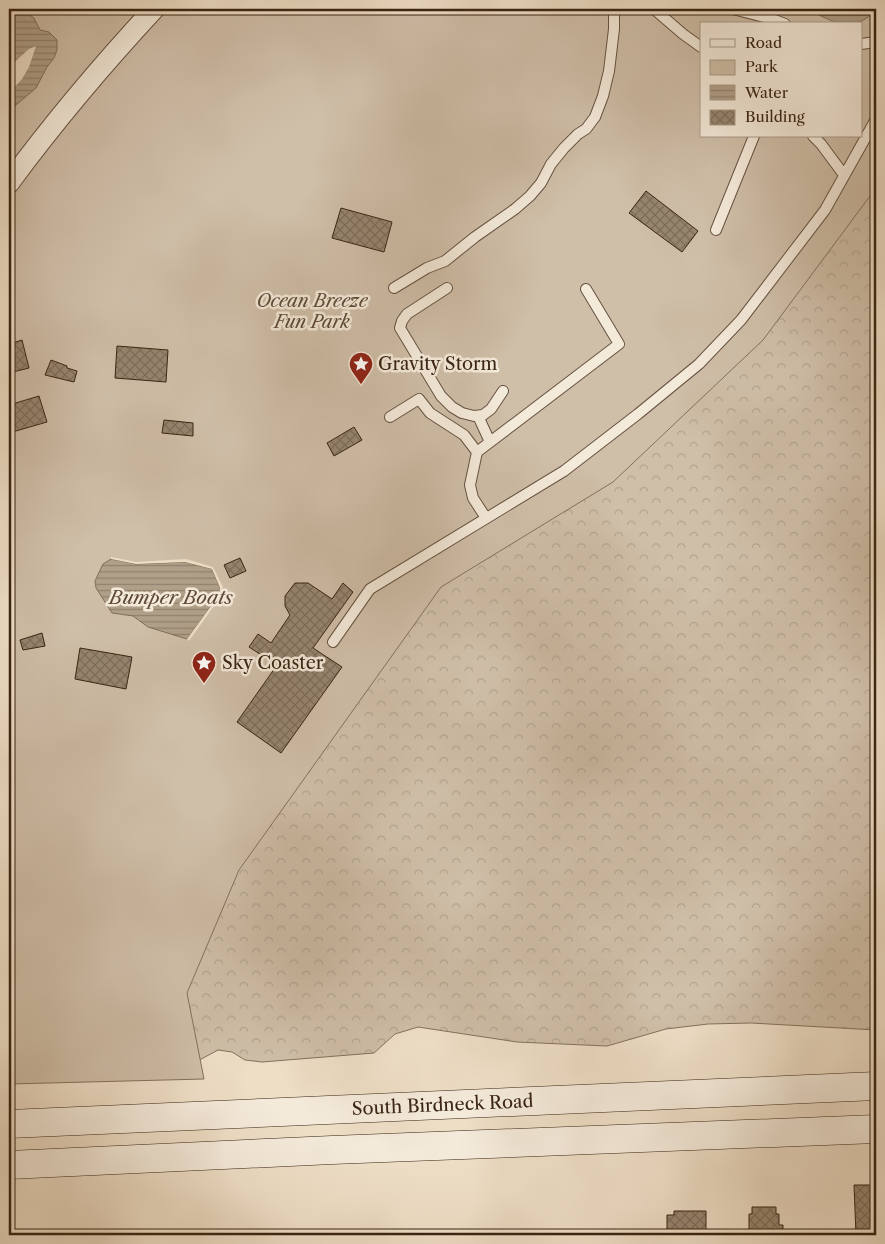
<svg xmlns="http://www.w3.org/2000/svg" width="885" height="1244" font-family="'Libre Caslon Text',serif">
  <style>
    .forest { fill: url(#forest-crowns); stroke: #84715e }
    .park { fill: #cfbea8; stroke: #84715e; fill-rule: evenodd }
    .water { fill: url(#water-rules); stroke: #806e5a }
    .pier { fill: #eedec6 }
    .building { fill: url(#building-cross-hatch); stroke: #392413 }
    .lines { fill: none; stroke-linecap: round; stroke-linejoin: round }
    .lane-casing { stroke: #665240; stroke-width: 12 }
    .street-casing { stroke: #665240; stroke-width: 22 }
    .secondary-casing { stroke: #392413; stroke-width: 29 }
    .lane { stroke: #f4eada; stroke-width: 10 }
    .street { stroke: #f4eada; stroke-width: 20 }
    .secondary { stroke: #f4eada; stroke-width: 28 }
    .labels { text-anchor: middle; stroke-width: 5; stroke-linejoin: round; paint-order: stroke }
    .park-label { font-size: 18px; font-style: italic; fill: #5e4a38; stroke: #f4eada }
    .poi-label { font-size: 18px; fill: #392413; stroke: #f4eada; text-anchor: start }
    .street-label { font-size: 18px; fill: #392413; stroke: #f4eada }
    .water-label { font-size: 19px; font-style: italic; fill: #5d4936; stroke: #f4eada }
  </style>
  <defs>
    <pattern id="forest-crowns" width="20" height="18" patternUnits="userSpaceOnUse" patternTransform="scale(1.25)"><rect width="20" height="18" fill="#cfbea8"/><path d="M2 6a3 3 0 1 1 6 0M12 15a3 3 0 1 1 6 0" fill="none" stroke="#b2a390"/></pattern>
    <pattern id="water-rules" width="6" height="5" patternUnits="userSpaceOnUse" patternTransform="scale(1.25)"><rect width="6" height="5" fill="#b09f89"/><path d="M0 2.5h6" fill="none" stroke="#90816f"/></pattern>
    <pattern id="building-cross-hatch" width="8" height="8" patternUnits="userSpaceOnUse" patternTransform="scale(1.25)"><rect width="8" height="8" fill="#978570"/><path d="M0 0l8 8M0 8l8-8" fill="none" stroke="#7c6d5b"/></pattern>
  </defs>
  <rect width="100%" height="100%" fill="#eedec6"/>
  <filter id="stains"><feTurbulence type="fractalNoise" baseFrequency=".004" numOctaves="4"/><feColorMatrix values="0 0 0 0 .2 0 0 0 0 .09 0 0 0 0 .02 0 0 0 .5 -.17"/></filter>
  <radialGradient id="worn" r=".72"><stop offset=".6" stop-color="#630" stop-opacity="0"/><stop offset="1" stop-color="#630" stop-opacity=".3"/></radialGradient>
  <!-- forest -->
  <path class="forest" d="M876,168V1030L751,1023L708,1024L666,1029L607,1046L517,1042L418,1027L395,1034L374,1053L262,1062L245,1060L232,1052L218,1050L192,1064L9,1005L192,936L421,594Z"/>
  <!-- park -->
  <path class="park" d="M9,9H876V188L763,340L613,482L441,587L239,870L187,993L204,1079L9,1084ZM701,24H861V136H701Z"/>
  <!-- water -->
  <path class="water" d="M15,9L24,11L34,18L40,30L49,32L57,40V50L54,58L47,67L36,88L9,111V49C11,46 11,43 9,40V14L14,12Z
    M807,9H876V11C871,15 865,20 859,22C841,28 823,17 807,9Z
    M111,559L136,564L185,562L212,569L220,588L219,595L187,639L148,627L133,616L112,613L96,588L95,581L103,564Z"/>
  <!-- pier -->
  <path class="pier" d="M36,46L29,67L22,79L12,90L9,88V67L29,49Z
    M111,557L136,562L186,559L213,567L223,587L221,596L189,641L187,639L219,595L220,588L212,569L185,562L136,564L111,559Z"/>
  <!-- building -->
  <path class="building" d="M646,191L698,231L682,252L629,213Z
    M341,208L392,222L384,252L332,238Z
    M22,340L29,368L9,373V344Z
    M117,346L168,350L166,382L115,378Z
    M51,360L67,366V368L77,371L74,382L45,375Z
    M39,396L47,422L9,433V405Z
    M164,420L193,423V436L162,433Z
    M354,427L362,440L334,456L327,443Z
    M240,558L246,571L230,578L224,565Z
    M295,583H308L332,599L343,583L353,592L313,648L342,667L281,753L237,722L277,665L249,647L258,634L271,643L290,615L285,606V596Z
    M42,633L45,646L23,650L20,640Z
    M80,648L132,657L126,689L75,679Z
    M854,1185H876V1235H856Z
    M752,1207H776V1214H779V1225H783V1235H749V1214H752Z
    M674,1211H706V1235H667V1215H674Z"/>
  <g class="lines">
    <defs>
      <path id="lane" d="M654,9L683,34L701,47
        M733,9L772,19L785,24
        M861,44L876,42
        M813,136L821,144L844,175
        M716,230L754,136
        M394,288L427,268L445,261L475,237L515,209L530,196L541,183L551,164L564,148L578,134L586,129L595,117L603,96L609,71L614,29V9
        M447,288L407,314L402,321L400,328L441,396L452,407L462,413L474,416L483,415L491,409L503,391
        M478,416L490,442
        M390,417L419,399L430,413L464,435L477,452L470,485L473,498L486,518
        M477,452L619,344L586,289
        M333,642L370,589L564,471L638,414L699,364L741,320L825,210L876,119"/>
      <path id="street" d="M9,183C54,122 103,64 154,9"/>
      <g id="secondary">
        <path id="s1" d="M9,1124L876,1086"/>
        <path d="M9,1165L332,1150L876,1129"/>
      </g>
    </defs>
    <!-- lane casing -->
    <use href="#lane" class="lane-casing"/>
    <!-- street casing -->
    <use href="#street" class="street-casing"/>
    <!-- secondary casing -->
    <use href="#secondary" class="secondary-casing"/>
    <!-- lane -->
    <use href="#lane" class="lane"/>
    <!-- street -->
    <use href="#street" class="street"/>
    <!-- secondary -->
    <use href="#secondary" class="secondary"/>
  </g>
  <!-- icons -->
  <defs>
    <symbol id="sight-pin" viewBox="-11 -11 22 30"><path d="M0 17L-7.5 6A9.5 9.5 0 1 1 7.5 6Z" fill="#8f2418" stroke="#f4eada"/><path d="M0-6L1.8-2.2L6-1.7L2.9 1.2L3.7 5.4L0 3.3L-3.7 5.4L-2.9 1.2L-6-1.7L-1.8-2.2Z" fill="#fff"/></symbol>
  </defs>
  <g fill-rule="evenodd">
    <use href="#sight-pin" x="347" y="350" width="28" height="38"/>
    <use href="#sight-pin" x="190" y="649" width="28" height="38"/>
  </g>
  <g class="labels">
    <!-- park labels -->
    <g class="park-label">
      <text x="312" y="307">Ocean Breeze<tspan x="312" dy="21">Fun Park</tspan></text>
    </g>
    <!-- poi labels -->
    <g class="poi-label">
      <text x="378" y="370">Gravity Storm</text>
      <text x="222" y="669">Sky Coaster</text>
    </g>
    <!-- street labels -->
    <g class="street-label">
      <text dy="6" stroke="none"><textPath href="#s1" startOffset="434">South Birdneck Road</textPath></text>
    </g>
    <!-- water labels -->
    <g class="water-label">
      <text x="171" y="604">Bumper Boats</text>
    </g>
  </g>
  <!-- margin -->
  <rect width="885" height="1244" fill="none" stroke="#eedec6" stroke-width="30"/>
  <rect x="10" y="10" width="865" height="1224" fill="none" stroke="#392413" stroke-width="2.5"/>
  <rect x="15" y="15" width="855" height="1214" fill="none" stroke="#392413"/>
  <!-- legend -->
  <rect x="700" y="22" width="162" height="115" fill="#f4eada" stroke="#a99b8a"/>
  <rect x="710" y="39" width="25" height="8" fill="#f4eada" stroke="#a99b8a"/>
  <text x="745" y="48" font-size="15" fill="#392413">Road</text>
  <rect x="710" y="60" width="25" height="15" fill="#cfbea8" stroke="#a99b8a"/>
  <text x="745" y="72" font-size="15" fill="#392413">Park</text>
  <rect x="710" y="85" width="25" height="15" fill="url(#water-rules)" stroke="#a99b8a"/>
  <text x="745" y="98" font-size="15" fill="#392413">Water</text>
  <rect x="710" y="110" width="25" height="15" fill="url(#building-cross-hatch)" stroke="#a99b8a"/>
  <text x="745" y="122" font-size="15" fill="#392413">Building</text>
  <rect width="100%" height="100%" filter="url(#stains)"/>
  <rect width="100%" height="100%" fill="url(#worn)"/>
</svg>
